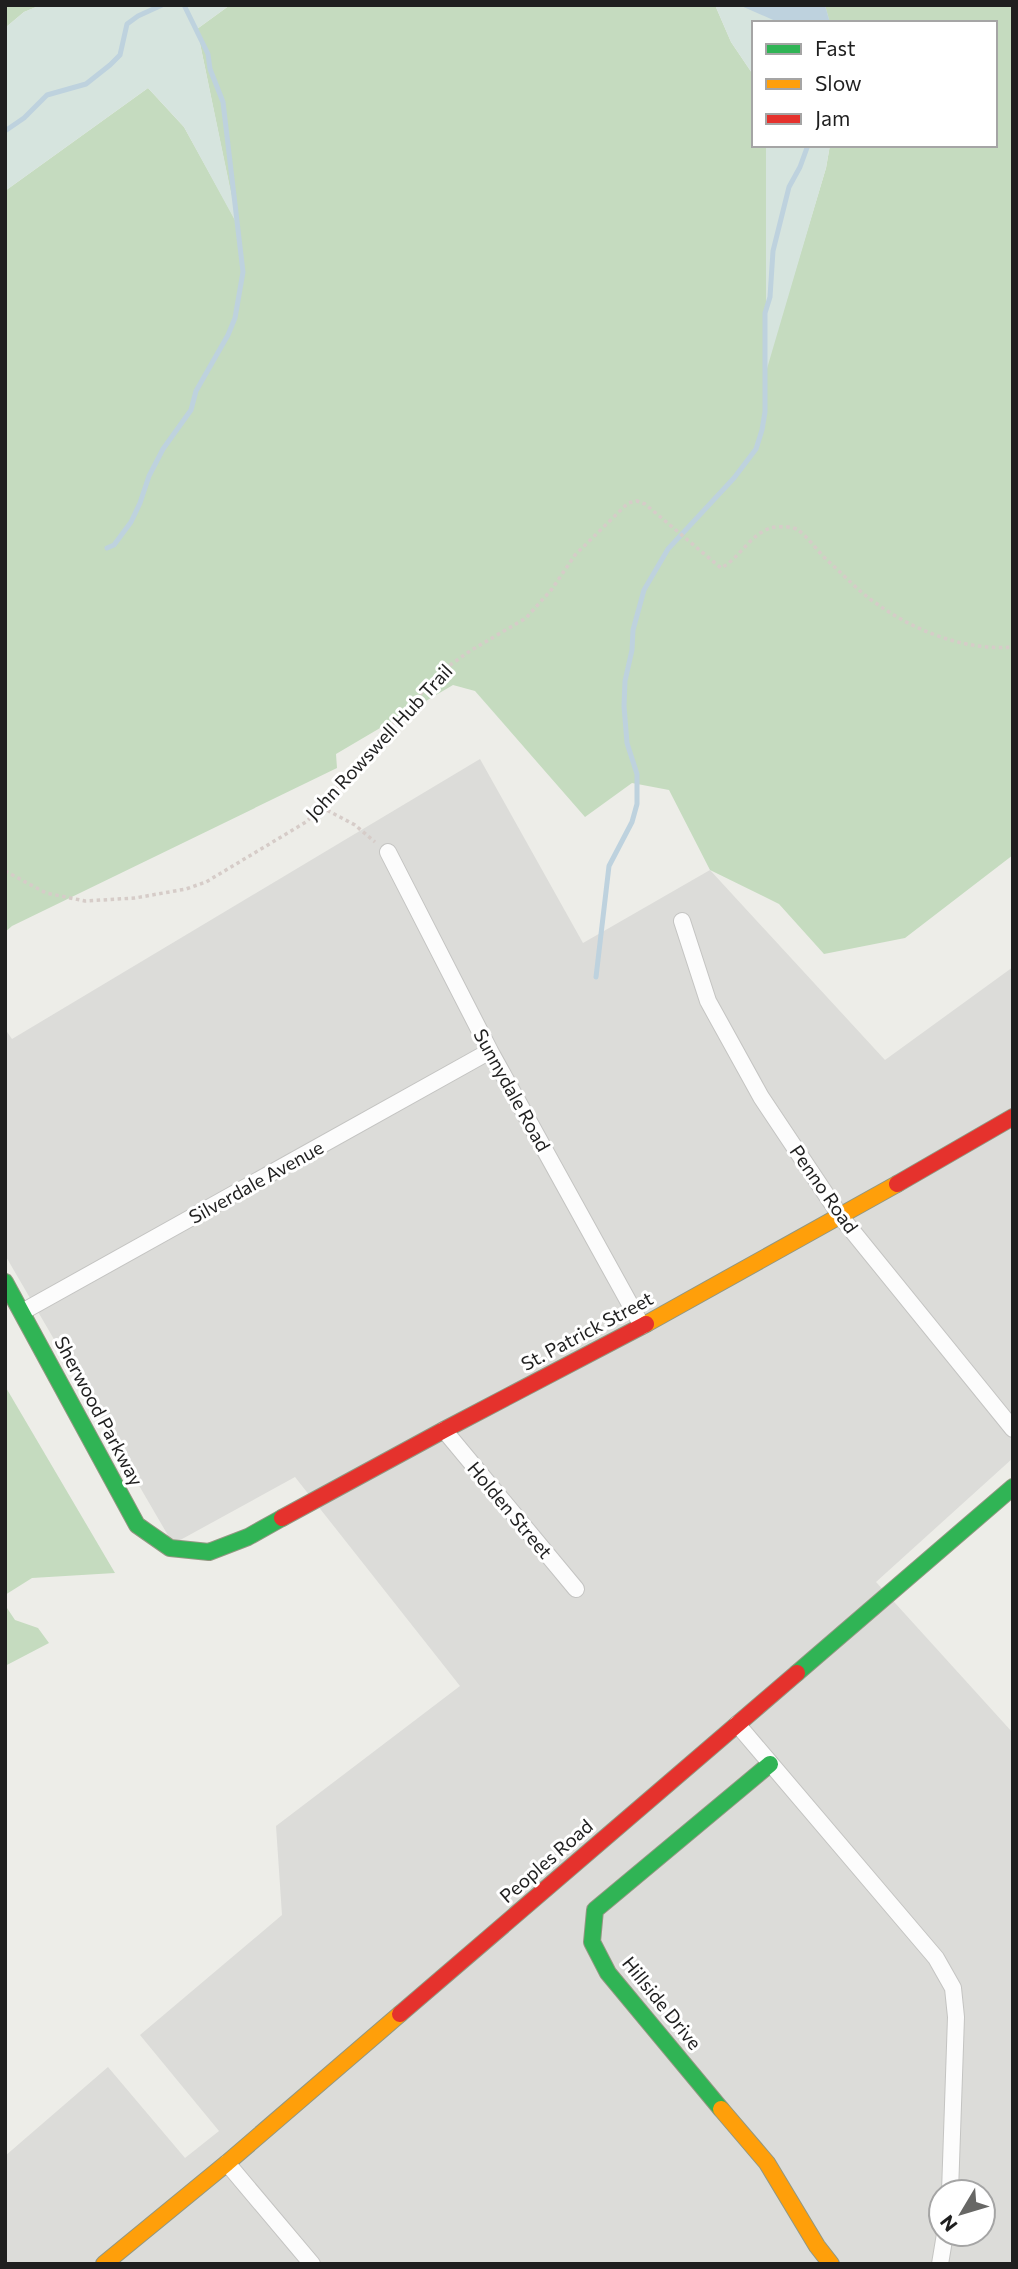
<svg xmlns="http://www.w3.org/2000/svg" width="1018" height="2269" font-family="Commissioner,sans-serif">
  <style>
    .residential { fill: #dcdcd9; fill-rule: evenodd }
    .forest { fill: #c5dbbf }
    .wetland { fill: #d6e4de }
    .water { fill: #bed2de }
    .lines { fill: none; stroke-linecap: round; stroke-linejoin: round }
    .stream { stroke: #bed2de; stroke-width: 5 }
    .street-casing { stroke: #c4c4c2; stroke-width: 18 }
    .fast-casing { stroke: #919781; stroke-width: 18 }
    .slow-casing { stroke: #919781; stroke-width: 18 }
    .jam-casing { stroke: #919781; stroke-width: 18 }
    .path { stroke: #d6ccc8; stroke-width: 3.5; stroke-dasharray: 3.5 3.5; stroke-linecap: butt }
    .street { stroke: #fcfcfc; stroke-width: 16 }
    .fast { stroke: #30b455; stroke-width: 16 }
    .slow { stroke: #ff9f0a; stroke-width: 16 }
    .jam { stroke: #e5322d; stroke-width: 16 }
    .labels { text-anchor: middle; stroke-width: 6; stroke-linejoin: round; paint-order: stroke }
    .street-label { font-size: 19px; fill: #1f1f1f; stroke: #fff }
  </style>
  <rect width="100%" height="100%" fill="#edede8"/>
  <!-- residential -->
  <path class="residential" d="M480,759L583,943L710,870L885,1060L1013,967V1458L876,1582L1013,1733V2264H5V2156L108,2067L185,2158L219,2131L140,2035L282,1915L276,1826L460,1686L295,1477L173,1544L5,1255V1029L12,1039ZM941,2192H983V2234H941Z"/>
  <!-- forest -->
  <path class="forest" d="M5,5H41L24,12L5,28Z
    M230,5H715L731,42L754,76V145H766V368L826,168L830,145H995V23H828L824,5H1013V855L905,938L824,954L779,904L710,870L669,790L632,783L585,817L475,691L453,685L336,754L337,768L12,926L5,932V191L148,88L184,127L237,223L197,29Z
    M5,1387V1386L115,1573L32,1578L5,1595Z
    M5,1605L15,1620L38,1628L49,1643L5,1666Z"/>
  <!-- wetland -->
  <path class="wetland" d="M41,5H230L197,29L238,226L184,127L148,88L5,191V28L24,12Z
    M715,5H825L830,23H754V76L731,42Z
    M766,145H830L826,168L766,372Z"/>
  <!-- water -->
  <path class="water" d="M739,5H825L830,23H780Z"/>
  <g class="lines">
    <!-- stream -->
    <path class="stream" d="M5,131L24,118L47,95L86,84L110,65L120,55L127,24L138,16L162,5
      M107,548L114,545L131,522L140,503L149,476L163,449L191,410L196,391L228,335L235,318L243,272L223,102L210,69L208,54L184,5
      M596,977L609,866L632,822L637,804V774L627,743L624,706L625,681L632,650L633,630L644,590L668,549L734,478L756,449L762,430L765,412V313L770,297L773,251L789,187L800,167L808,145"/>
    <defs>
      <path id="street" d="M388,852L490,1051L642,1326
        M682,921L708,1001L761,1097L841,1217L1013,1429
        M22,1312L490,1051
        M444,1430L576,1589
        M737,1724L936,1958L953,1988L956,2017L950,2192
        M227,2163L312,2264
        M940,2264L945,2234"/>
      <path id="fast" d="M5,1282L137,1525L170,1548L209,1552L248,1537L282,1518
        M797,1673L1013,1487
        M721,2109L608,1973L592,1942L595,1910L770,1764"/>
      <path id="slow" d="M646,1324L897,1184
        M721,2109L767,2163L817,2246L831,2264
        M104,2264L227,2163L400,2014"/>
      <path id="jam" d="M897,1184L1013,1117
        M282,1518L444,1430L646,1324
        M400,2014L797,1673"/>
    </defs>
    <!-- street casing -->
    <use href="#street" class="street-casing"/>
    <!-- fast casing -->
    <use href="#fast" class="fast-casing"/>
    <!-- slow casing -->
    <use href="#slow" class="slow-casing"/>
    <!-- jam casing -->
    <use href="#jam" class="jam-casing"/>
    <!-- path -->
    <path class="path" d="M321,807L355,825L375,842
      M5,871L46,893L85,901L135,898L186,889L206,882L306,822L321,807L388,729L443,670L470,651L526,618L552,589L575,555L628,503L637,501L645,504L721,568C740,558 750,534 771,528C778,526 792,526 798,530C809,538 818,552 828,561C844,575 859,592 877,604C915,631 965,651 1013,647"/>
    <!-- street -->
    <use href="#street" class="street"/>
    <!-- fast -->
    <use href="#fast" class="fast"/>
    <!-- slow -->
    <use href="#slow" class="slow"/>
    <!-- jam -->
    <use href="#jam" class="jam"/>
  </g>
  <g class="labels">
    <!-- street labels -->
    <g class="street-label">
      <text transform="translate(379 742) rotate(-47)" y="7">John Rowswell Hub Trail</text>
      <text transform="translate(512 1090) rotate(61)" y="7">Sunnydale Road</text>
      <text transform="translate(256 1182) rotate(-29)" y="7">Silverdale Avenue</text>
      <text transform="translate(824 1189) rotate(55)" y="7">Penno Road</text>
      <text transform="translate(587 1331) rotate(-28)" y="7">St. Patrick Street</text>
      <text transform="translate(99 1411) rotate(62)" y="7">Sherwood Parkway</text>
      <text transform="translate(510 1510) rotate(50)" y="7">Holden Street</text>
      <text transform="translate(546 1861) rotate(-41)" y="7">Peoples Road</text>
      <text transform="translate(662 2003) rotate(51)" y="7">Hillside Drive</text>
    </g>
  </g>
  <!-- border -->
  <rect width="1018" height="2269" fill="none" stroke="#1f1f1f" stroke-width="14"/>
  <!-- legend -->
  <rect x="752" y="21" width="245" height="126" fill="#ffffff" stroke="#a5a5a5" stroke-width="2"/>
  <rect x="766" y="44" width="35" height="10" fill="#30b455" stroke="#a5a5a5" stroke-width="2"/>
  <text x="815" y="56" font-size="21" fill="#1f1f1f">Fast</text>
  <rect x="766" y="79" width="35" height="10" fill="#ff9f0a" stroke="#a5a5a5" stroke-width="2"/>
  <text x="815" y="91" font-size="21" fill="#1f1f1f">Slow</text>
  <rect x="766" y="114" width="35" height="10" fill="#e5322d" stroke="#a5a5a5" stroke-width="2"/>
  <text x="815" y="126" font-size="21" fill="#1f1f1f">Jam</text>
  <!-- north arrow -->
  <g transform="translate(962 2213) rotate(232)"><circle r="33" fill="#ffffff" stroke="#a5a5a5" stroke-width="2"/>
  <path d="M0-5L12 26L0 18L-12 26Z" fill="#676765"/>
  <text y="-10" font-size="19" font-weight="bold" text-anchor="middle" fill="#1f1f1f">N</text>
  </g>
</svg>
